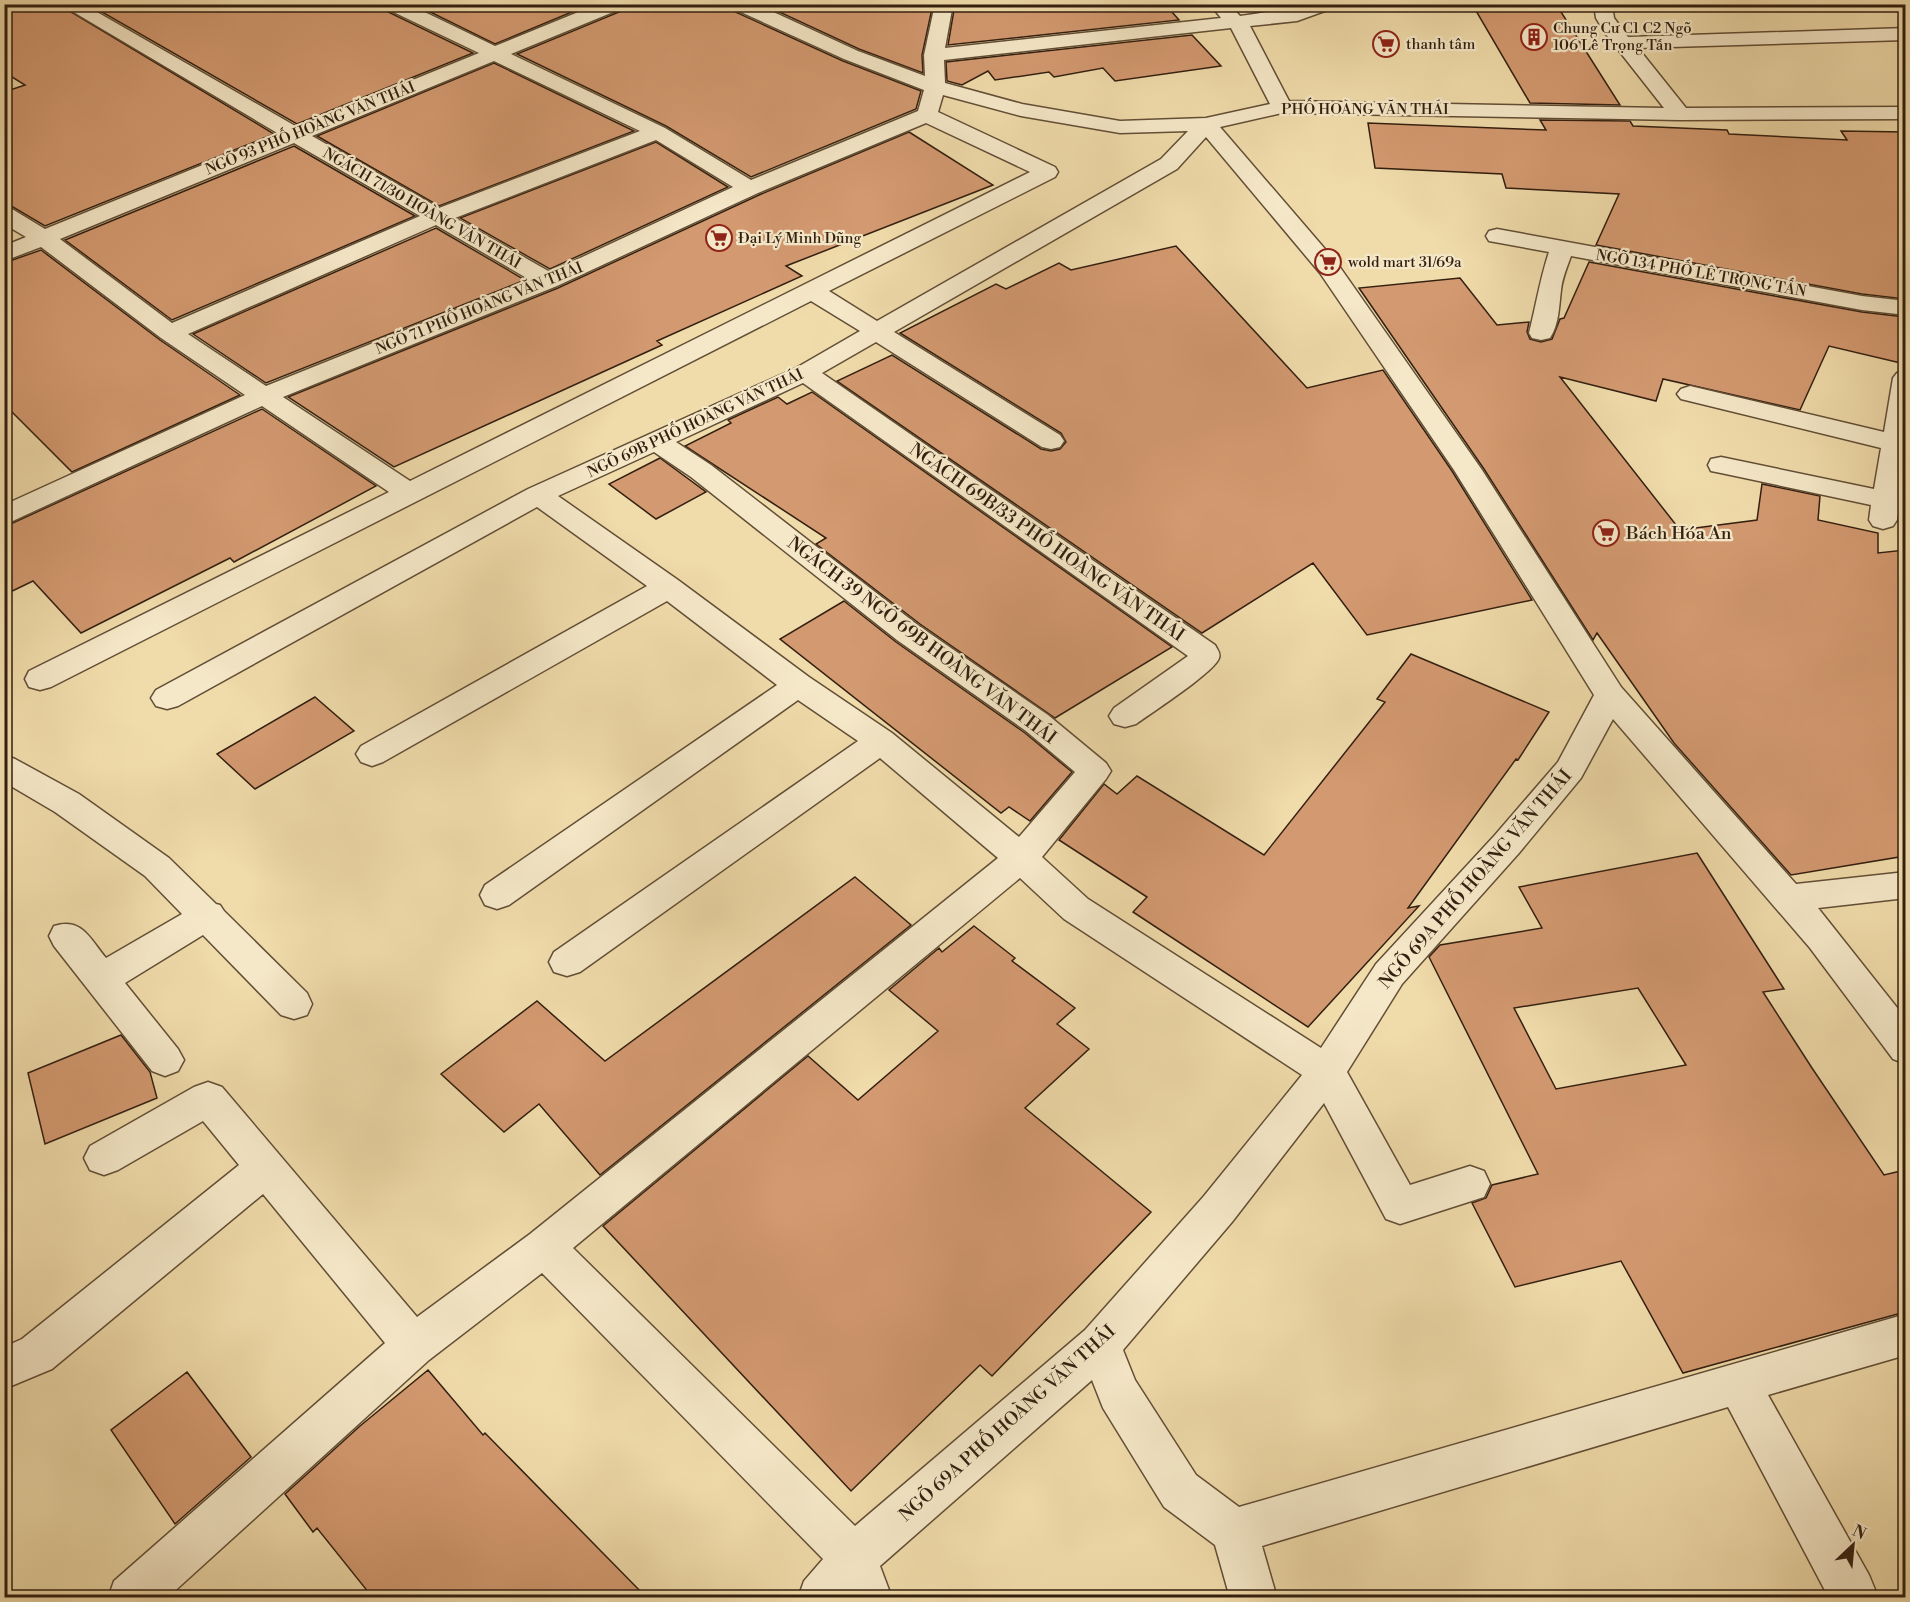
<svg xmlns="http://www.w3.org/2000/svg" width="1910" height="1602" font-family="'Libre Bodoni',serif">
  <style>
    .building { fill: #d39970; stroke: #321f10; stroke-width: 1.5; fill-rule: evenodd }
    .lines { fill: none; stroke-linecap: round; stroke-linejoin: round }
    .minor-casing { stroke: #624e36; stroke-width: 3 }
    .minor { fill: #f5e8c8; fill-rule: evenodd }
    .labels { text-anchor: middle; stroke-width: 4.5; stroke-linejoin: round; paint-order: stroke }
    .far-poi-label { font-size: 15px; fill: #321f10; stroke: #f5e8c8; text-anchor: start }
    .far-street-label { font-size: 15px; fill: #321f10; stroke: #f5e8c8 }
    .poi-label { font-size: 18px; fill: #321f10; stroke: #f5e8c8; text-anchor: start }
    .street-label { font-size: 18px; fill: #321f10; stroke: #f5e8c8 }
  </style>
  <rect width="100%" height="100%" fill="#f0dbaa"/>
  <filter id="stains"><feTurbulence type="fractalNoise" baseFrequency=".00333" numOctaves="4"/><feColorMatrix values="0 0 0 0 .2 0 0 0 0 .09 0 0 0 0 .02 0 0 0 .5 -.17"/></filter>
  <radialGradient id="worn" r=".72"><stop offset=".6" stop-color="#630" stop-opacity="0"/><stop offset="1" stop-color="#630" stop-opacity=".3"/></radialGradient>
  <!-- building -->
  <path class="building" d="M4,4H58L274,134L45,226L13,207L4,205V92L25,85L4,72Z
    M88,4H381L384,10L473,53L297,124Z
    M414,4H591L495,44Z
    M627,4H728L731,10L843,61L921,91L916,109L751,177L666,126L517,54L624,10Z
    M762,4H933L922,55L923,73L859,49Z
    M955,4H1165L1179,20L948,45Z
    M1472,4H1556L1620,105L1530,103Z
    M1192,35L1221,66L1115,81L1103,68L1054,77L1049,72L995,80L988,71L962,85L947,81L946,62Z
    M494,63L634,131L439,206L317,136Z
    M1540,120L1630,121L1633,126L1727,130L1729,134L1847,140L1841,131L1905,132V299L1862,294L1596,245L1619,194L1506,188L1502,174L1375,168L1368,123L1546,130Z
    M909,132L993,185L786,266L802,276L657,341L662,345L394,467L288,397L558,288L759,195Z
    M656,142L728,187L550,269L460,218Z
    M294,146L415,216L172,320L65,240Z
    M436,228L525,280L266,383L193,334Z
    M1176,246L1307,388L1383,370L1452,471L1532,600L1367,635L1313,563L1202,633L837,381L892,355L1041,449L1051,451L1060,449L1066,442L1061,433L900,333L996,284L1006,289L1059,263L1071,270Z
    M41,250L160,340L240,395L72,472L4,404V263Z
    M1589,262L1862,312L1905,317V364L1829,346L1800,410L1663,379L1656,401L1560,377L1680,530L1757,520L1762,484L1820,496L1818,520L1878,533V553L1905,550V856L1791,875L1674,743L1597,633L1593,640L1484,469L1359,288L1460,278L1497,325L1529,322L1527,332L1530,339L1541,342L1552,339L1560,319L1564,318Z
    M812,392L1172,647L1055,718L920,624L816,544L826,538L685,446L731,423L728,420L778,397L787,404Z
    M262,409L376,486L234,562L230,558L81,633L33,581L4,595V527Z
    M660,458L706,492L656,519L609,484Z
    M844,601L896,642L1025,733L1072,772L1030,821L1009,807L1001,813L780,639Z
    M1411,654L1549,712L1518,760L1516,759L1408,908L1419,906L1308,1027L1133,912L1147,897L1059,840L1104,784L1117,794L1137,776L1264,855L1385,702L1377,699Z
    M315,697L354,731L255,789L217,754Z
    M1697,853L1784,989L1763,992L1812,1068L1884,1175L1905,1170V1312L1683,1373L1621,1261L1515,1287L1472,1203L1486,1198L1492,1185L1538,1174L1429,957L1440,945L1542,928L1519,887ZM1638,988L1686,1065L1556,1089L1514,1008Z
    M855,877L911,925L600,1175L539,1104L504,1132L441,1074L537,1001L605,1061Z
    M974,926L1015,958L1012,961L1075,1008L1057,1024L1089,1049L1025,1108L1151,1212L992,1376L980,1365L851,1491L603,1226L808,1056L858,1100L938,1031L889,990L939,948L942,952Z
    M121,1035L150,1072L157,1098L45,1144L28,1073Z
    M428,1370L483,1435L485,1433L647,1598H373L317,1528L313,1532L285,1494L360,1426Z
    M187,1372L251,1457L175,1524L111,1430Z"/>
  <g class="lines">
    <defs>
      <path id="minor" d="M60,4H83L297,127L479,53L385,8L383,4H408L495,46L598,4H625L623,8L511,54L665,128L751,180L918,111L924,90L844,59L732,8L730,4H756L858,51L925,76L924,55L935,4H953L945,48L1221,18L1214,9L1218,4L1230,5L1240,16C1272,12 1303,4 1335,4L1333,8L1297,21L1250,26L1289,101L1664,108L1605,33L1596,18L1594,4H1612L1614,18L1628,37L1906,28V40L1638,48L1686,108L1906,107V119L1680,120L1282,113L1220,127L1337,263L1482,470L1621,687L1796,884L1906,872V898L1818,908L1906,1019V1064L1893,1059L1810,948L1613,719L1581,778L1519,853L1402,984L1347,1072L1410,1185L1470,1166L1484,1171L1490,1184L1484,1197L1400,1224L1386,1219L1324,1103L1232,1222L1123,1350L1135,1380L1196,1475L1239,1507L1906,1314V1355L1768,1395L1869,1575L1876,1592L1873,1598H1829L1728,1407L1262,1546L1277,1598H1230L1215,1545L1164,1507L1103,1408L1092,1380L880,1566L892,1598H798L804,1581L823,1559L542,1273L429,1360L167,1598H108L114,1581L385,1343L263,1194L52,1369L4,1389V1347L22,1339L239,1165L203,1121L118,1170L104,1175L90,1170L84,1158L90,1146L194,1087L208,1082L222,1087L417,1317L530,1234L998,858L880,758L580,972L567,976L554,972L549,962L554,952L858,741L798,700L509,905L497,909L485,905L480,895L485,885L777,685L667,601L383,762L372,766L361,762L356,754L361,746L647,586L537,507L178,706L167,709L156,706L151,698L156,690L528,489L796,368L860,331L811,301L51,687L40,690L29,687L25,679L29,671L389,492L262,406L4,525V505L245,395L161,338L41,247L4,261V246L26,237L4,224V207L12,209L45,229L279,134ZM1231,28L1270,104L1206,118L1120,121L1022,104L945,83L944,60ZM494,61L640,131L439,208L312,136ZM943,95L1021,116L1120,133L1188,131L1161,159L877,321L829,291L1055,177L1058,172L1055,167L938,112ZM926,123L1030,172L410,481L283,397L557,286L758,193ZM1206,137L1320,273L1454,470L1594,695L1558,762L1495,835L1376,964L1321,1048L1088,899L1042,857L1106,779L1111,771L1106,763L1048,715L919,626L711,465L676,442L803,383L1188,656L1114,708L1109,716L1114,724L1125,727L1136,724C1151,713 1216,671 1219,658C1221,653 1217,649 1215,645L822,373L876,342L1042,447L1051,449L1060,447L1064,441L1060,435L894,332L1177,169ZM656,140L733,187L550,272L455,218ZM294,143L420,216L172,323L60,239ZM436,225L530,280L266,386L188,334ZM654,452L691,477L897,640L1026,731L1075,772L1019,837L892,733L809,677L678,580L558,496ZM1020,878L1064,919L1302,1075L1204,1196L1085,1330L855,1526L573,1248Z
        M1497,229L1862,296L1906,301V315L1862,310L1571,256C1567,267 1562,279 1561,290C1559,306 1559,325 1550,338L1541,340L1532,338L1529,333C1536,306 1540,279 1549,252L1489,241L1486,236L1489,231Z
        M1906,370V464L1897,520L1893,526L1883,529L1873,526L1869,520L1871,505L1721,473L1711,471L1708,465L1711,459L1721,457L1874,489L1881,448L1681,399L1677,394L1681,389L1690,386L1884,432L1893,378L1897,373Z
        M4,755L15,759L79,794L169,858L216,904L220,905L224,911L307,993L312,1004L307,1015L294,1019L281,1015L203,935L125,983L178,1049L184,1060L178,1071L165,1076L152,1071L54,946L49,936L54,926C82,917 90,939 106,958L182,914L145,876L55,812L4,782Z"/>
    </defs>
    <!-- minor casing -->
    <use href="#minor" class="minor-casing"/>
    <!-- minor -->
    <use href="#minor" class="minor"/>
  </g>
  <!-- icons -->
  <defs>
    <symbol id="building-ring" viewBox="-11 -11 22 22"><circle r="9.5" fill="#f5e8c8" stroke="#8f2418" stroke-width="1.5"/><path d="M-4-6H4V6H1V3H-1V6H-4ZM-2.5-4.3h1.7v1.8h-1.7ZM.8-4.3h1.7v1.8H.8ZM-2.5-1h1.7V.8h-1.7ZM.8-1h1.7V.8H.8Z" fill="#8f2418"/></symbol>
    <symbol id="supermarket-ring" viewBox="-11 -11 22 22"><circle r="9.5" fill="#f5e8c8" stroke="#8f2418" stroke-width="1.5"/><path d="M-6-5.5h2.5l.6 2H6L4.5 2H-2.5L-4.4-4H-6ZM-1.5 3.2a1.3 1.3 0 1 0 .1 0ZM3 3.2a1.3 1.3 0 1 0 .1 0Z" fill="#8f2418"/></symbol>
  </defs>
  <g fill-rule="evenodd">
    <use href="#building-ring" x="1519" y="22" width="30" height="30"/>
    <use href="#supermarket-ring" x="1371" y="29" width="30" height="30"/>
    <use href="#supermarket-ring" x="704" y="223" width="30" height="30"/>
    <use href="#supermarket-ring" x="1313" y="247" width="30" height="30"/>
    <use href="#supermarket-ring" x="1591" y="518" width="30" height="30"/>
  </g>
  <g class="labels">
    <!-- far-poi labels -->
    <g class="far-poi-label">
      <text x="1553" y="33">Chung Cư C1 C2 Ngõ<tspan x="1553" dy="17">106 Lê Trọng Tấn</tspan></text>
      <text x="1406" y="49">thanh tâm</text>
      <text x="738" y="243">Đại Lý Minh Dũng</text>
      <text x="1348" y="267">wold mart 31/69a</text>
    </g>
    <!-- far-street labels -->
    <g class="far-street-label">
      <text x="1365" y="114">PHỐ HOÀNG VĂN THÁI</text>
      <text transform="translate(310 128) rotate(-22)" y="5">NGÕ 93 PHỐ HOÀNG VĂN THÁI</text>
      <text transform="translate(422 208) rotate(30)" y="5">NGÁCH 71/30 HOÀNG VĂN THÁI</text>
      <text transform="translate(1701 273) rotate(10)" y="5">NGÕ 134 PHỐ LÊ TRỌNG TẤN</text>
      <text transform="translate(479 308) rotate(-22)" y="5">NGÕ 71 PHỐ HOÀNG VĂN THÁI</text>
      <text transform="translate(695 423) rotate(-25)" y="5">NGÕ 69B PHỐ HOÀNG VĂN THÁI</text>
    </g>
    <!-- poi labels -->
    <g class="poi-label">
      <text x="1626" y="539">Bách Hóa An</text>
    </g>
    <!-- street labels -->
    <g class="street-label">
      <text transform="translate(1047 542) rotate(35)" y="6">NGÁCH 69B/33 PHỐ HOÀNG VĂN THÁI</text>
      <text transform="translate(922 640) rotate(37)" y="6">NGÁCH 39 NGÕ 69B HOÀNG VĂN THÁI</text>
      <text transform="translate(1475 879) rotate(-49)" y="6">NGÕ 69A PHỐ HOÀNG VĂN THÁI</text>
      <text transform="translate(1007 1423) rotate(-42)" y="6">NGÕ 69A PHỐ HOÀNG VĂN THÁI</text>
    </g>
  </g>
  <!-- margin -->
  <rect width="1910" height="1602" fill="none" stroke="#f0dbaa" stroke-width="24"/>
  <rect x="6" y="6" width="1898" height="1590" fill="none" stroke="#321f10" stroke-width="3"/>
  <rect x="12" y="12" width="1886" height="1578" fill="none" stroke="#321f10" stroke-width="1.5"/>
  <!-- north arrow -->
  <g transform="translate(1853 1545) rotate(26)" stroke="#f5e8c8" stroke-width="4.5" paint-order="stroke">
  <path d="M0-4.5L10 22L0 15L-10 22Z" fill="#321f10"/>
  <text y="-9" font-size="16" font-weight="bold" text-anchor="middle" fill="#321f10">N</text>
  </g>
  <rect width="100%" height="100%" filter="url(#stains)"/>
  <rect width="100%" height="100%" fill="url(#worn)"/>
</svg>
